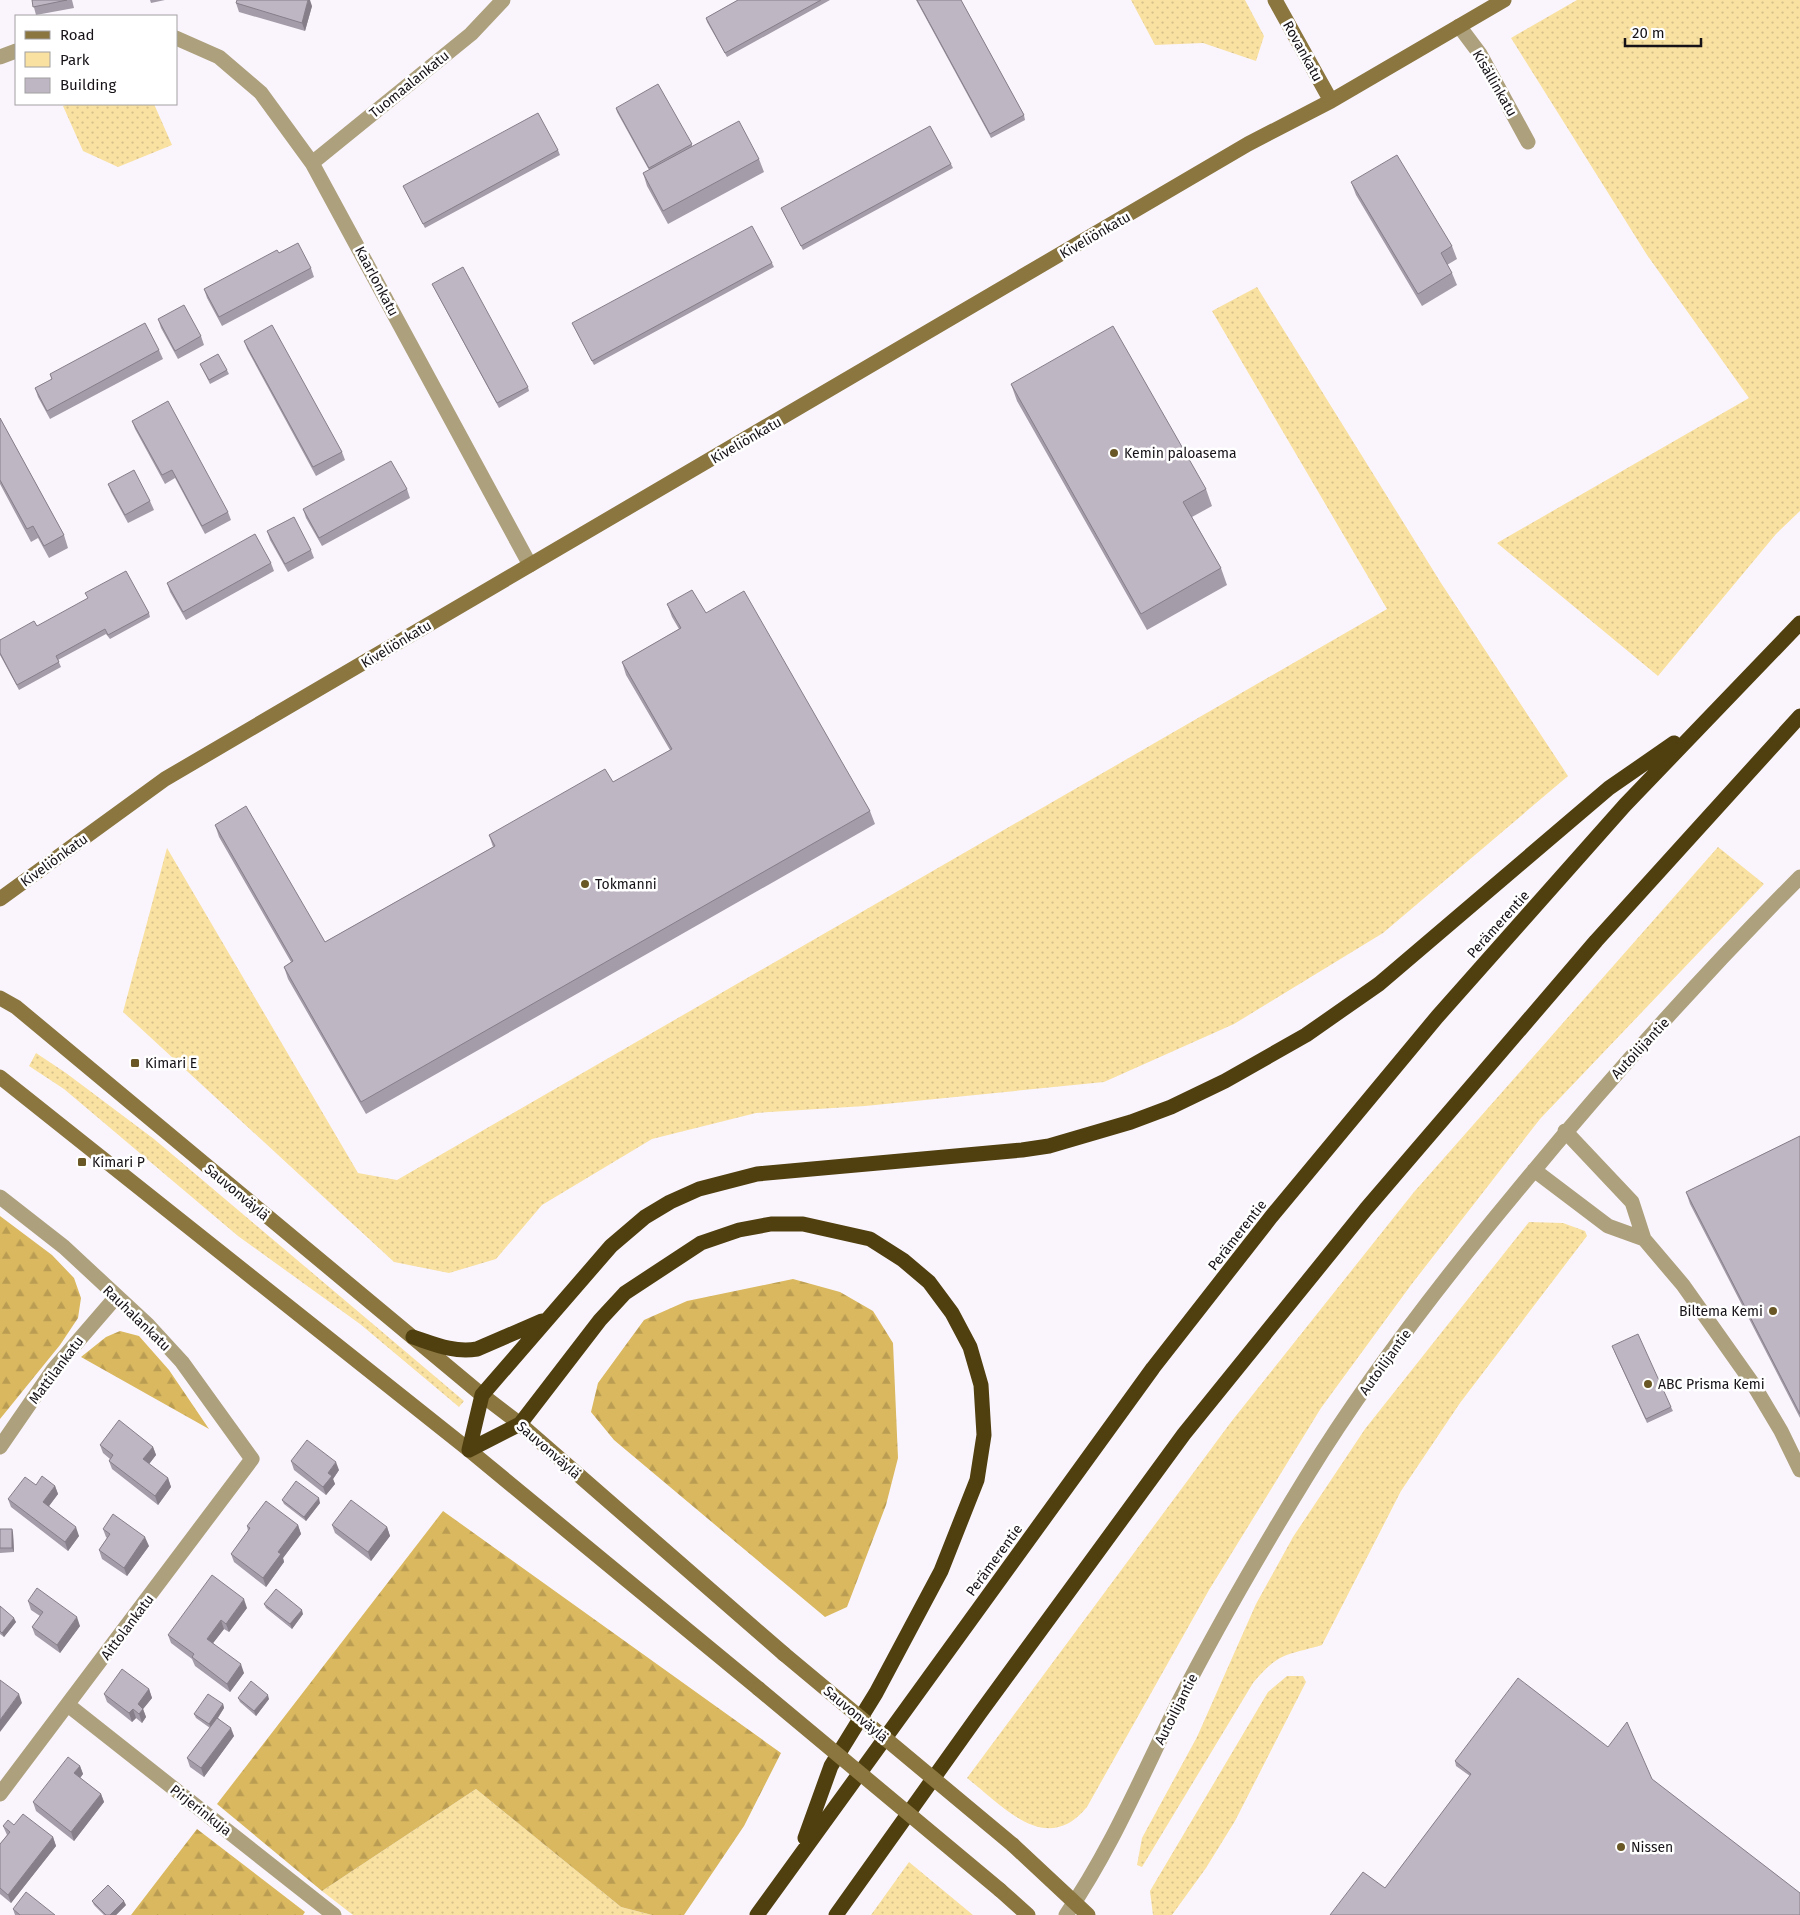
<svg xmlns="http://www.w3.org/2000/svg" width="1800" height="1915" font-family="'Fira Sans',sans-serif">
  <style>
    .green { fill: url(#green-dots) }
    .forest { fill: url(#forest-firs) }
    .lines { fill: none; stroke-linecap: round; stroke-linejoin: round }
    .street { stroke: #ada07c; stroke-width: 15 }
    .secondary { stroke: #8a763e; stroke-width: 15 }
    .highway { stroke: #51400f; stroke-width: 15 }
    .secondary-bridge { stroke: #8a763e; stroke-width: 15 }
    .wall { fill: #a49da9 }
    .shaded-wall { fill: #867f89 }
    .building { fill: #bfb6c4; stroke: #867f89 }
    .poi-dot { fill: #695725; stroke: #fff; stroke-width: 2 }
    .labels { text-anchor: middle; stroke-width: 5; stroke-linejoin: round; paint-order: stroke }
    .street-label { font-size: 14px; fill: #161217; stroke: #fff }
    .poi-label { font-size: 14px; fill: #161217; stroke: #fff; text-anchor: start }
  </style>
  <defs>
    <pattern id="green-dots" width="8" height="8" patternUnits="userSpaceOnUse" patternTransform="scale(1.25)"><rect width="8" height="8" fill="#f9e1a1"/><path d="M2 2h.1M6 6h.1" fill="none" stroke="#d5c08a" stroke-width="1.8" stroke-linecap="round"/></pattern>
    <pattern id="forest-firs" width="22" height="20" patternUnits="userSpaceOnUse" patternTransform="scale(1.25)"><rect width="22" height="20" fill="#d9b85f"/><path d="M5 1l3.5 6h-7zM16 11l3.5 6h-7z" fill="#ba9d52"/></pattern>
  </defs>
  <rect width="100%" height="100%" fill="#faf5fd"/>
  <!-- green -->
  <path class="green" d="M1131,0H1245L1264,36L1256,61L1203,43L1155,45Z
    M1577,0H1800V511L1776,534L1658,676L1497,543L1749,398L1647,255L1511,38Z
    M68,104H154L172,145L118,167L83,151L63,106Z
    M1257,287L1441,583L1568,776L1383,933L1234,1024L1104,1082L865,1106L756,1113L652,1139L542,1205L496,1259L449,1273L394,1262L123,1012L167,848L358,1173L397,1180L1387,609L1212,311Z
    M1718,847L1764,884L1540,1119L1411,1285L1321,1408L1209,1590L1087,1807C1046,1857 1004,1807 967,1778L1231,1422L1414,1192Z
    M36,1053L66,1073L154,1139L464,1401L459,1407L360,1324L238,1236L64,1089L29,1066Z
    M1529,1222L1563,1223L1585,1231L1587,1236L1460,1403L1401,1491L1322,1645C1285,1656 1279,1652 1253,1683L1142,1867L1137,1865L1142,1838L1197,1737L1256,1604L1293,1537L1365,1429Z
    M1287,1676H1303L1306,1682L1235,1821L1206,1868L1172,1915H1153L1150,1891L1268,1692Z
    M476,1789L621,1907L652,1915H353L322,1891Z
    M909,1862L973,1915H871Z"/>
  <!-- forest -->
  <path class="forest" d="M0,1216L52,1255L74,1278L81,1298L78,1318L60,1345L0,1419Z
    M793,1279L840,1292L873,1311L893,1343L898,1458L886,1505L847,1607L825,1617L614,1440L591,1412L598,1383L644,1320L687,1301Z
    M120,1331L139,1336L169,1370L209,1429L81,1357L106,1337Z
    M443,1511L781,1753L744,1826L684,1915H652L621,1907L476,1789L322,1891L217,1804Z
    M197,1829L305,1912L303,1915H131Z"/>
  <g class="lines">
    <!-- street -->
    <path class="street" d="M1459,26L1480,54L1528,142
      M176,38L219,57L261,93L312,163L530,565
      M0,57L16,51
      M312,163L471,34L503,0
      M1565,1131L1632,1202L1644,1239L1683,1285L1753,1384L1781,1431L1800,1470
      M1534,1170L1608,1226L1644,1239
      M0,1197L64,1247L148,1325L182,1362L252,1459L0,1794
      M0,1447L53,1370L116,1297
      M68,1705L334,1915
      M1066,1915C1111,1850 1142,1775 1177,1705C1217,1627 1261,1551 1307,1476C1367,1378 1439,1285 1512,1197C1603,1086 1699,979 1800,877"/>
    <!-- secondary -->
    <path class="secondary" d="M1275,0L1331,101
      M0,899L165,779L1248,144L1331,101L1504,0
      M0,998L16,1007L482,1395L520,1424L784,1654
      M0,1077L469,1450L759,1689
      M1013,1845L1088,1915
      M1000,1890L1028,1915"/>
    <!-- highway -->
    <path class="highway" d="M413,1337C434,1344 454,1353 477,1349L542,1321
      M469,1450L482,1395L611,1246L645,1217L670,1202L699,1189L757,1174L1022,1150L1049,1146L1131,1122L1171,1107L1225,1081L1306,1035L1379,984L1609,788L1674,743
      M469,1450L520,1424L600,1320L625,1293L701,1243L739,1230L771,1224H803L870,1239L903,1260L929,1282L952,1313L970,1347L981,1385L984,1435L977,1480L941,1571L876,1693L831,1766L805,1838
      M757,1915L1153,1368L1271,1217L1437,1017L1625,805L1800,623
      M836,1915L980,1713L1184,1434L1366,1209L1596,941L1800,716"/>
    <!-- secondary-bridge -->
    <path class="secondary-bridge" d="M784,1654L1013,1845
      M759,1689L1000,1890"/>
  </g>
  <!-- wall -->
  <path class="wall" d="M32,0H72L74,8L36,15Z
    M150,0H165L151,3Z
    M738,0H830L727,57L707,22L706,18Z
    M916,0H961L1024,115L1025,120L991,138Z
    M236,3L312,6L305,31L239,12Z
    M616,108L692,144V146L759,159L764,172L668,224L647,186L643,173L649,170L617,112Z
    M558,150L560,155L425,228L403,186Z
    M951,164L953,168L803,250L781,208Z
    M1351,182L1452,246L1457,259L1447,265L1452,273L1457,285L1422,306L1356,195Z
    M279,253L311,268L314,277L222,326L207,298L204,289Z
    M772,263L774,267L594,365L572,323Z
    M432,284L528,387L529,391L499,408L434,288Z
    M158,319L201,336L204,345L178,359L161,328Z
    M244,341L342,452L345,460L316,476L247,349Z
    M159,350L163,359L50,419L38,397L35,388L52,379L50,374Z
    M200,364L227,370L229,374L210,384Z
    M1011,384L1206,489L1212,506L1192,517L1221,568L1227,585L1147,630L1017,401Z
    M0,418L64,535L68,548L49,558L38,538L31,542L0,484Z
    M132,421L228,512L231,520L205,534L175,478L165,484L135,429Z
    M108,484L150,501L154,510L128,523L111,492Z
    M407,489L410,498L322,546L306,518L303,509Z
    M267,531L311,550L314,558L288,572L270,540Z
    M271,563L274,571L186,620L170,592L167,583Z
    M667,604L706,613L870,811L875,824L366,1114L288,979L284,967L291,962L219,837L215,825L325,942L493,847L489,835L613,782L670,750L626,675L622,662L679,629L672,617Z
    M149,613L150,617L110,639L106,634L58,660L61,667L19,690L0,655V640L37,626Z
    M1800,1136V1418L1690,1204L1686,1192Z
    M1614,1351L1671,1407L1673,1411L1647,1423Z
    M100,1445L153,1447L156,1455L149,1464L168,1478L171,1487L158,1505L112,1469L109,1461L110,1459L103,1453Z
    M291,1461L339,1470L333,1479L335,1484L326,1495L294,1470Z
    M36,1485L55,1486L58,1494L49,1506L79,1536L68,1551L11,1507L8,1499Z
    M282,1500L320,1503L306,1521L284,1504Z
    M298,1525L301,1534L283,1558L284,1562L266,1587L234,1562L231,1554L248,1531L247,1526Z
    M332,1525L387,1527L390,1536L371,1561L335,1533Z
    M0,1529H12L13,1533L14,1552L0,1553Z
    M103,1529L149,1546L127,1576L102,1559L99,1550L107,1538L106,1537Z
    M28,1601L80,1626L60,1653L35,1635L32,1627L40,1616L31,1610Z
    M264,1604L303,1614L292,1629L266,1608Z
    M0,1606L16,1622L4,1637L0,1634Z
    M247,1608L229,1632L224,1629L213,1643L244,1673L230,1692L195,1666L192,1659L171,1643L168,1635Z
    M149,1689L152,1698L143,1709L146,1717L142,1723L136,1718L132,1722L107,1702L104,1694Z
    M238,1698L269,1699L256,1716L240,1702Z
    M223,1704L224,1708L218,1718L234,1736L204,1777L190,1767L187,1758L210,1728L196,1718L194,1714Z
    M1608,1747L1652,1779L1385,1888L1470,1776L1456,1766L1455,1761Z
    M80,1766L83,1774L80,1778L101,1794L104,1802L74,1841L36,1811L33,1802Z
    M3,1826L53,1837L56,1846L11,1903L0,1894V1844L7,1835Z
    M92,1901L126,1905L116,1915H104L94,1905Z
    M13,1909L55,1915H15Z"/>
  <!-- shaded-wall -->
  <path class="shaded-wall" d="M308,0H310L312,6L305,31L302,23Z
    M153,1447L156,1455L146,1468L143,1459Z
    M336,1462L339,1470L333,1479L335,1484L326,1495L323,1487L328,1473Z
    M168,1478L171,1487L158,1505L155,1496Z
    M55,1486L58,1494L46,1510L43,1502Z
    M319,1498L320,1503L306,1521L304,1517Z
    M298,1525L301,1534L283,1558L284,1562L266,1587L263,1578L278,1552Z
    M76,1527L79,1536L68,1551L65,1542Z
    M387,1527L390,1536L371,1561L368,1552Z
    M12,1529L13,1533L14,1552L12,1548Z
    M145,1537L149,1546L127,1576L124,1568Z
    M244,1599L247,1608L229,1632L226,1624Z
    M302,1610L303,1614L292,1629L290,1624Z
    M77,1617L80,1626L60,1653L57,1645Z
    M14,1618L16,1622L4,1637L2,1633Z
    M221,1620L224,1629L210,1647L207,1639Z
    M241,1664L244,1673L230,1692L227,1684Z
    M149,1689L152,1698L143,1709L146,1717L142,1723L139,1714L138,1704Z
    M19,1694L22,1703L0,1732V1720Z
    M268,1695L269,1699L256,1716L254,1711Z
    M223,1704L224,1708L211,1728L209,1724Z
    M133,1709L136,1718L132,1722L129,1713Z
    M231,1728L234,1736L204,1777L201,1768Z
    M80,1766L83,1774L77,1782L74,1773Z
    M101,1794L104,1802L74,1841L71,1832Z
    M53,1837L56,1846L11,1903L8,1895Z
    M124,1901L126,1905L116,1915H110Z"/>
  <!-- building -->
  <path class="building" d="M32,0H67L33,7Z
    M237,0H308L302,23L236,3Z
    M738,0H821L725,53L706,18Z
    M917,0H961L1024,115L990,134Z
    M658,84L692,144L649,168L616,108Z
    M538,113L558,150L423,224L403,186Z
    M739,121L759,159L663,211L643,173Z
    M930,126L951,164L801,246L781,208Z
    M1397,155L1452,246L1441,253L1452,273L1418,294L1351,182Z
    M752,226L772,263L592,361L572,323Z
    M298,243L311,268L219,317L204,289L277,250L279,253Z
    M463,267L528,387L497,403L432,284Z
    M184,305L201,336L175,351L158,319Z
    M145,323L159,350L47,411L35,388L52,379L50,374Z
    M272,325L342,452L313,467L244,341Z
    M1113,326L1206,489L1183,502L1221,568L1141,614L1011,384Z
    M218,354L227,370L209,380L200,364Z
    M168,401L228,512L202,526L172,470L162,475L132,421Z
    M0,418L64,535L44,546L33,526L27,529L0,480Z
    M391,461L407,489L319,538L303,509Z
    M134,470L150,501L125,515L108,484Z
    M294,517L311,550L285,564L267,531Z
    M255,534L271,563L183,612L167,583Z
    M126,571L149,613L108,635L105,629L56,656L59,662L17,685L0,653V640L34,621L37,626L88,598L85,593Z
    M692,590L706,613L744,591L870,811L361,1102L284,967L293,961L215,825L246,806L325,942L495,846L489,835L605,769L613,782L672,749L622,662L681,628L667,604Z
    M1800,1136V1414L1686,1192Z
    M1638,1334L1671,1407L1646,1419L1612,1346Z
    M119,1420L153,1447L143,1459L168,1478L155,1496L109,1461L113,1455L100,1445Z
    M307,1440L336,1462L328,1473L332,1476L323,1487L291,1461Z
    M42,1476L55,1486L43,1502L76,1527L65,1542L8,1499L25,1477L36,1485Z
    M296,1481L319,1498L304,1517L282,1500Z
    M351,1500L387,1527L368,1552L332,1525Z
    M266,1501L298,1525L278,1552L281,1554L263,1578L231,1554L250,1528L247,1526Z
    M113,1514L145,1537L124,1568L99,1550L110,1534L103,1529Z
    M0,1529H12V1548H0Z
    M212,1575L244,1599L226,1624L221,1620L207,1639L241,1664L227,1684L192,1657L194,1654L168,1635Z
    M37,1588L77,1617L57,1645L32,1627L43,1612L28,1601Z
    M276,1589L302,1610L290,1624L264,1604Z
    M0,1606L14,1618L2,1633L0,1631Z
    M122,1669L149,1689L138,1704L143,1709L139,1714L133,1709L129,1713L104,1694Z
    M1518,1678L1608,1747L1627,1722L1652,1779L1800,1893V1915H1330L1363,1872L1385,1888L1471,1774L1455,1761Z
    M0,1680L19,1694L0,1720Z
    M251,1681L268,1695L254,1711L238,1698Z
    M208,1694L223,1704L209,1724L194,1714Z
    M217,1718L231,1728L201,1768L187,1758Z
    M68,1757L80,1766L74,1773L101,1794L71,1832L33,1802Z
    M23,1814L53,1837L8,1895L0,1888V1844L10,1832L3,1826L8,1820L14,1825Z
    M108,1885L124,1901L110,1915H106L92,1901Z
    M26,1892L55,1915H20L13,1909Z"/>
  <!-- markers -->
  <g class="poi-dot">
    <circle cx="1114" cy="453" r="5"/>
    <circle cx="585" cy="884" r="5"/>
    <rect x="130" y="1058" width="10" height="10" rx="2.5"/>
    <rect x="77" y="1157" width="10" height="10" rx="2.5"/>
    <circle cx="1773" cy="1311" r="5"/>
    <circle cx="1648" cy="1384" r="5"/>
    <circle cx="1621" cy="1847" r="5"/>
  </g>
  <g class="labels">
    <!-- street labels -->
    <g class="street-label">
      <text transform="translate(1303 51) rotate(61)" y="5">Rovankatu</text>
      <text transform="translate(1495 83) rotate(60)" y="5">Kisällinkatu</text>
      <text transform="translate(409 84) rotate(-39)" y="5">Tuomaalankatu</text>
      <text transform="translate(1095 235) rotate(-30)" y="5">Kiveliönkatu</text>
      <text transform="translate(377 281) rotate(62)" y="5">Kaarlonkatu</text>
      <text transform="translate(746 440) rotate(-30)" y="5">Kiveliönkatu</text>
      <text transform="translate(396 644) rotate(-31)" y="5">Kiveliönkatu</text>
      <text transform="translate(54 860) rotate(-36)" y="5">Kiveliönkatu</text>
      <text transform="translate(1498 924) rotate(-48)" y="5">Perämerentie</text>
      <text transform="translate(1640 1048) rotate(-47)" y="5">Autoilijantie</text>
      <text transform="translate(237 1192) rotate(40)" y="5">Sauvonväylä</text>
      <text transform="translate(1237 1235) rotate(-52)" y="5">Perämerentie</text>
      <text transform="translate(137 1318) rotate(44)" y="5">Rauhalankatu</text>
      <text transform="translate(1385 1362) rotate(-54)" y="5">Autoilijantie</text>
      <text transform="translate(56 1370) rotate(-53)" y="5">Mattilankatu</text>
      <text transform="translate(549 1450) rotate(41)" y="5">Sauvonväylä</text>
      <text transform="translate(994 1560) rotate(-54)" y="5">Perämerentie</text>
      <text transform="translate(127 1627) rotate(-53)" y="5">Aittolankatu</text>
      <text transform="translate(1176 1709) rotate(-63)" y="5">Autoilijantie</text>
      <text transform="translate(856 1714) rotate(40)" y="5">Sauvonväylä</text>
      <text transform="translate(201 1810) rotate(38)" y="5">Pirjerinkuja</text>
    </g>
    <!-- poi labels -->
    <g class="poi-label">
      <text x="1124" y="458">Kemin paloasema</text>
      <text x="595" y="889">Tokmanni</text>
      <text x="145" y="1068">Kimari E</text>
      <text x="92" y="1167">Kimari P</text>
      <text x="1763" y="1316" text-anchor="end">Biltema Kemi</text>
      <text x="1658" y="1389">ABC Prisma Kemi</text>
      <text x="1631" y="1852">Nissen</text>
    </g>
  </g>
  <!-- legend -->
  <rect x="15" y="15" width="162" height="90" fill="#ffffff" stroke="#a2a0a2"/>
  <rect x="25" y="31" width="25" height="8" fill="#8a763e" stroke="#a2a0a2"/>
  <text x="60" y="40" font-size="15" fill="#161217">Road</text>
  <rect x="25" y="52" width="25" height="15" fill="#f9e1a1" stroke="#a2a0a2"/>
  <text x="60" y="65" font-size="15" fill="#161217">Park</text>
  <rect x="25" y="78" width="25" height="15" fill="#bfb6c4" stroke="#a2a0a2"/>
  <text x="60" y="90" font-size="15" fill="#161217">Building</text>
  <!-- scale -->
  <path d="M1625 38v8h76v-8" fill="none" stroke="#161217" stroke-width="2.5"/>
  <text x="1632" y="38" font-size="15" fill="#161217" stroke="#ffffff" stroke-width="4" paint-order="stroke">20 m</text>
</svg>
